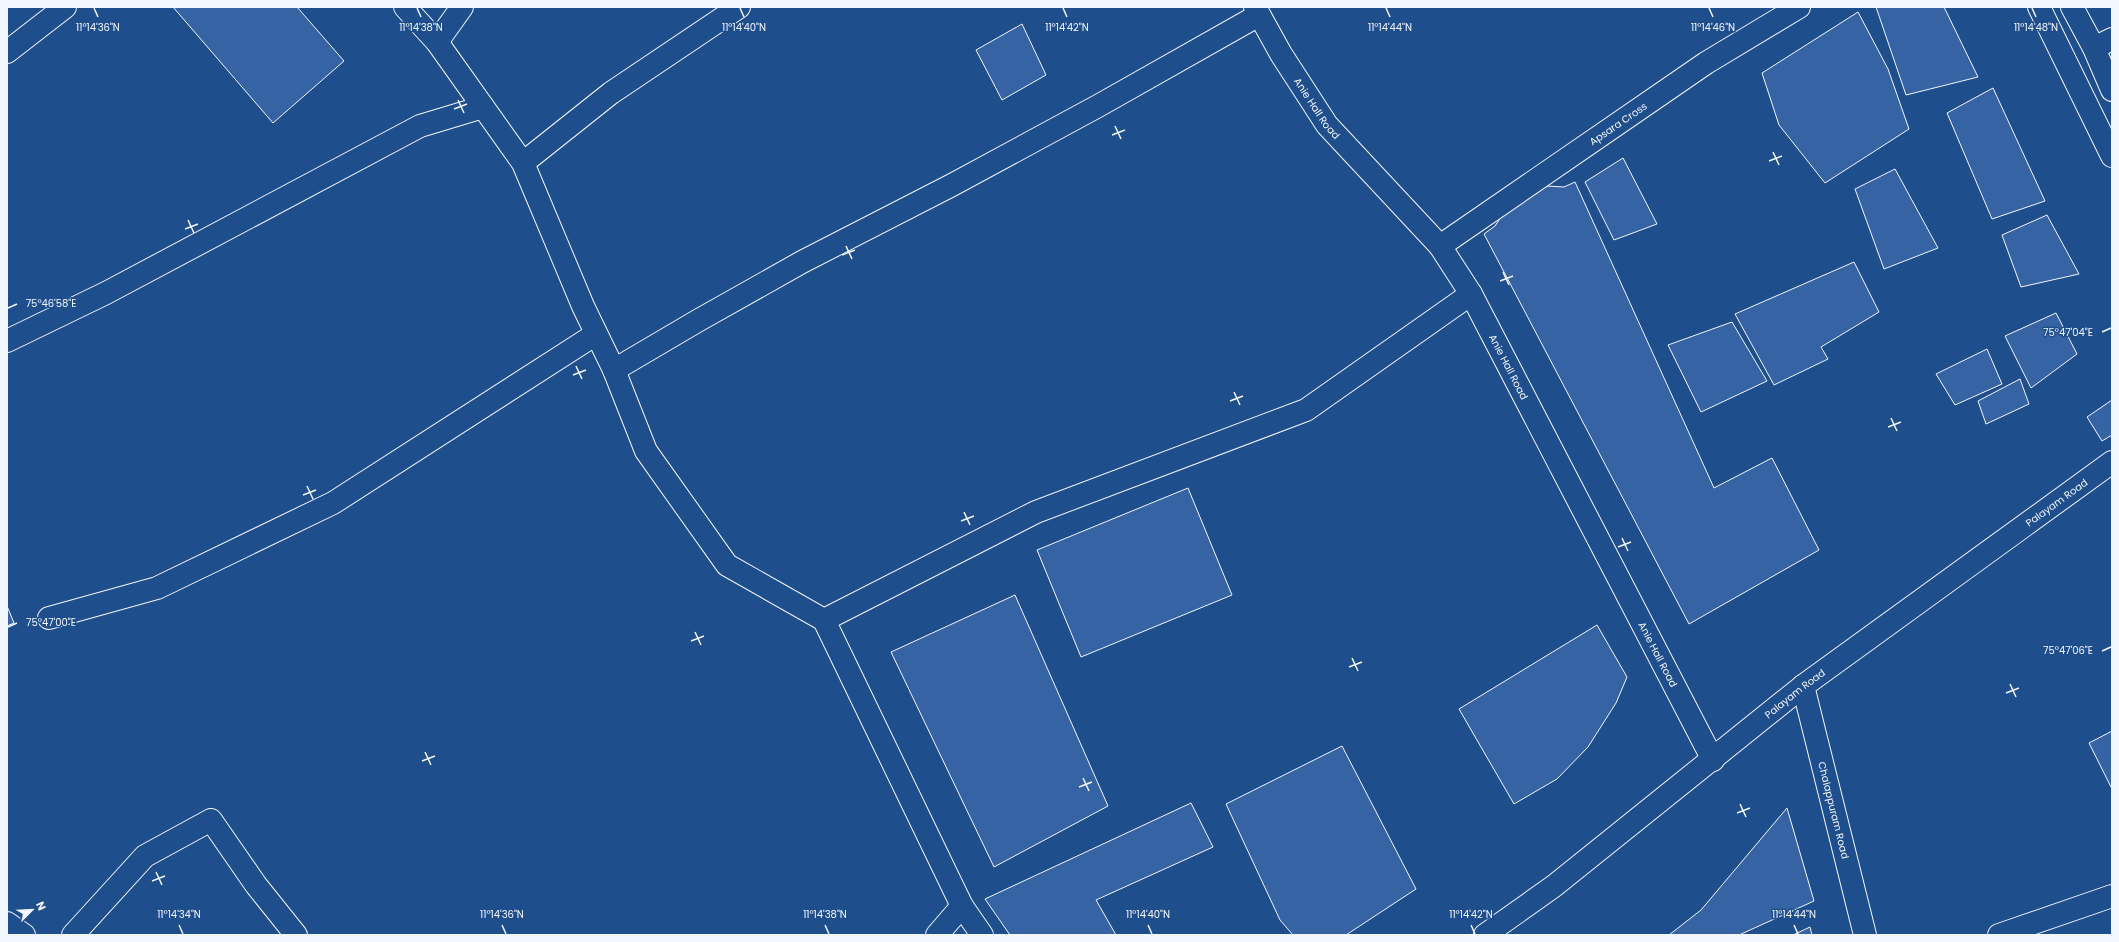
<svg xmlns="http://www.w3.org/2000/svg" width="2119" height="942" font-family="Poppins,sans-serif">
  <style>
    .building { fill: #3563a3; stroke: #f2f6ff }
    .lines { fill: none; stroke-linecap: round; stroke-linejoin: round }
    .minor-casing { stroke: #f2f6ff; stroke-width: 24 }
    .tertiary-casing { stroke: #f2f6ff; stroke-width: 24 }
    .primary-casing { stroke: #f2f6ff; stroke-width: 24 }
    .minor { stroke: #1f4e8c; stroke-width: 22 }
    .tertiary { stroke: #1f4e8c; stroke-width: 22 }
    .primary { stroke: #1f4e8c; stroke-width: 22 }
    .ticks { fill: none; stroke: #f2f6ff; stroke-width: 1.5 }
    .labels { text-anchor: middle; stroke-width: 3; stroke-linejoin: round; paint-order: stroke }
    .street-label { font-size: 10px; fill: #f2f6ff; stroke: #1f4e8c }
    .ticks-label { font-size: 10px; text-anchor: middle; fill: #f2f6ff; stroke: #1f4e8c; stroke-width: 3; stroke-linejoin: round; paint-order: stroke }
  </style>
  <rect width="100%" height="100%" fill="#1f4e8c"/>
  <!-- building -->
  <path class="building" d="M173,7H297L344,61L273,123Z
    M1876,7H1944L1978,77L1906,95Z
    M1858,12L1888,69L1909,129L1825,183L1779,125L1762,73Z
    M1022,24L1046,75L1002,100L976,50Z
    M1993,88L2045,201L1992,219L1947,113Z
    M1623,158L1657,224L1614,240L1585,182Z
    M1895,169L1938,248L1884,269L1855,189Z
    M1575,182L1714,488L1772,458L1819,550L1689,624L1484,234L1495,226L1507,208L1524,197L1547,186L1564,187Z
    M2047,215L2079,274L2021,287L2002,235Z
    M1854,262L1879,312L1821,347L1828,359L1774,385L1735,314Z
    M2056,313L2077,354L2031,388L2005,336Z
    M1732,322L1767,381L1701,412L1668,345Z
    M1987,349L2002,384L1955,405L1936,374Z
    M2020,379L2029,404L1986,424L1978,401Z
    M2112,400V435L2102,441L2087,417Z
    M1188,488L1232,595L1081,657L1037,550Z
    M1015,595L1108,806L994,867L891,652Z
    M7,606L14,623L7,626Z
    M1597,625L1627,677L1616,703L1588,747L1557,779L1514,804L1459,709Z
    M2112,731V789L2089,743Z
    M1342,746L1416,889L1346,935H1293L1280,920L1226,804Z
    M1191,803L1213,847L1096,900L1116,935H1010L985,899Z
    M1787,808L1814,901L1739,935H1669L1701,910Z
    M1810,927L1812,935H1793Z"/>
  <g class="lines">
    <defs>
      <g id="minor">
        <path d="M405,7L437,42L523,163L583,306L614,370L646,451L727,565L824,620L962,906L982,935"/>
        <path d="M437,42L462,7"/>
        <path d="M2094,48L2112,39"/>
        <path d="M523,163L611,93L739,7"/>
        <path id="s1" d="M1440,246L1706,63L1799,7"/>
        <path d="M7,341L106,293L420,126L483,107"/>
        <path d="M614,370L699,320L802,262L952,185L1098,106L1259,15"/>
        <path d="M49,618L157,588L333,503L596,334"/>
        <path d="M824,620L1036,512L1306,410L1471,294"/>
        <path id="s2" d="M1803,686L1865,935"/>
        <path d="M7,923L24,935"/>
        <path d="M73,935L145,856L211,820L256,885L296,935"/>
        <path d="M937,935L962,906"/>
        <path d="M1999,935L2112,896"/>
      </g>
      <g id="tertiary">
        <path id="s3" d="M1255,7L1281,54L1327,125L1440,246L1471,294L1713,760"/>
        <path d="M2039,7L2112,156"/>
        <path d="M2072,7L2094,48L2112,90"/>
        <path d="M7,52L65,7"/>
      </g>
      <g id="primary">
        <path id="s4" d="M1485,935L1554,886L1803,686L2112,462"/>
      </g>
    </defs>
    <!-- minor casing -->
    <use href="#minor" class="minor-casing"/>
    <!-- tertiary casing -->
    <use href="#tertiary" class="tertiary-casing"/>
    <!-- primary casing -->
    <use href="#primary" class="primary-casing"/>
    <!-- minor -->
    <use href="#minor" class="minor"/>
    <!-- tertiary -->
    <use href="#tertiary" class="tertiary"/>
    <!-- primary -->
    <use href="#primary" class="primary"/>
  </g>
  <!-- ticks -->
  <path class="ticks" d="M94,8L98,17M417,8L421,17M740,8L744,17M1063,8L1067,17M1386,8L1390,17M1709,8L1713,17M2032,8L2036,17M458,100L464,113M454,109L467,104M1115,126L1121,139M1112,135L1125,130M1773,152L1779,165M1769,161L1782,156M188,220L194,233M185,229L198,224M846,246L852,259M842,255L855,250M1503,272L1509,285M1500,281L1513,276M8,308L17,304M2102,332L2111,328M576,366L582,379M573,375L586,370M1234,392L1240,405M1230,401L1243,396M1891,418L1897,431M1888,427L1901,422M307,486L313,499M303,495L316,490M964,512L970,525M961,521L974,516M1622,538L1628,551M1618,547L1631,542M8,627L17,623M695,632L701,645M691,641L704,636M2102,651L2111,647M1352,658L1358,671M1349,667L1362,662M2010,684L2016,697M2006,693L2019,688M425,752L431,765M422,761L435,756M1083,778L1089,791M1079,787L1092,782M1740,804L1746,817M1737,813L1750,808M156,872L162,885M152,881L165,876M179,925L183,934M502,925L506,934M825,925L829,934M1148,925L1152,934M1471,925L1475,934M1794,925L1798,934"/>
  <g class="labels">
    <!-- street labels -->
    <g class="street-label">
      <text dy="4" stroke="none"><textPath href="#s3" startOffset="119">Anie Hall Road</textPath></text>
      <text dy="4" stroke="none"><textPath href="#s1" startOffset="216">Apsara Cross</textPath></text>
      <text dy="4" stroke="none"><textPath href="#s3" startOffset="443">Anie Hall Road</textPath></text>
      <text dy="4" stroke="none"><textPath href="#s4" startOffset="717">Palayam Road</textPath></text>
      <text dy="4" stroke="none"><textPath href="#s3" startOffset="767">Anie Hall Road</textPath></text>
      <text dy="4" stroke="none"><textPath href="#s4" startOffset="393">Palayam Road</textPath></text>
      <text dy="4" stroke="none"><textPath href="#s2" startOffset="128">Chalappuram Road</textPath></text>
    </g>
  </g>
  <g class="ticks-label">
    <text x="98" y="31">11°14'36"N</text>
    <text x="421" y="31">11°14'38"N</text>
    <text x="744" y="31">11°14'40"N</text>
    <text x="1390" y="31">11°14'44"N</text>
    <text x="1713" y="31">11°14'46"N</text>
    <text x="2036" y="31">11°14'48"N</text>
    <text x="1067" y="31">11°14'42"N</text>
    <text x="51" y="307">75°46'58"E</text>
    <text x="2068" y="336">75°47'04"E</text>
    <text x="51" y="626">75°47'00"E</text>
    <text x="2068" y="654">75°47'06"E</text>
    <text x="179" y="918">11°14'34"N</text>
    <text x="502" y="918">11°14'36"N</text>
    <text x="825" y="918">11°14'38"N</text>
    <text x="1148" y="918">11°14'40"N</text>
    <text x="1471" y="918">11°14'42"N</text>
    <text x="1794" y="918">11°14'44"N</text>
  </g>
  <!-- border -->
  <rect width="2119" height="942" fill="none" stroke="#f2f6ff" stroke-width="16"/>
  <!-- north arrow -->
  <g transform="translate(32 910) rotate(66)" stroke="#1f4e8c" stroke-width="3" paint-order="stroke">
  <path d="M0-3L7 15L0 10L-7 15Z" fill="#f2f6ff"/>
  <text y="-6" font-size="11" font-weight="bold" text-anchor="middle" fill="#f2f6ff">N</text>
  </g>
</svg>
